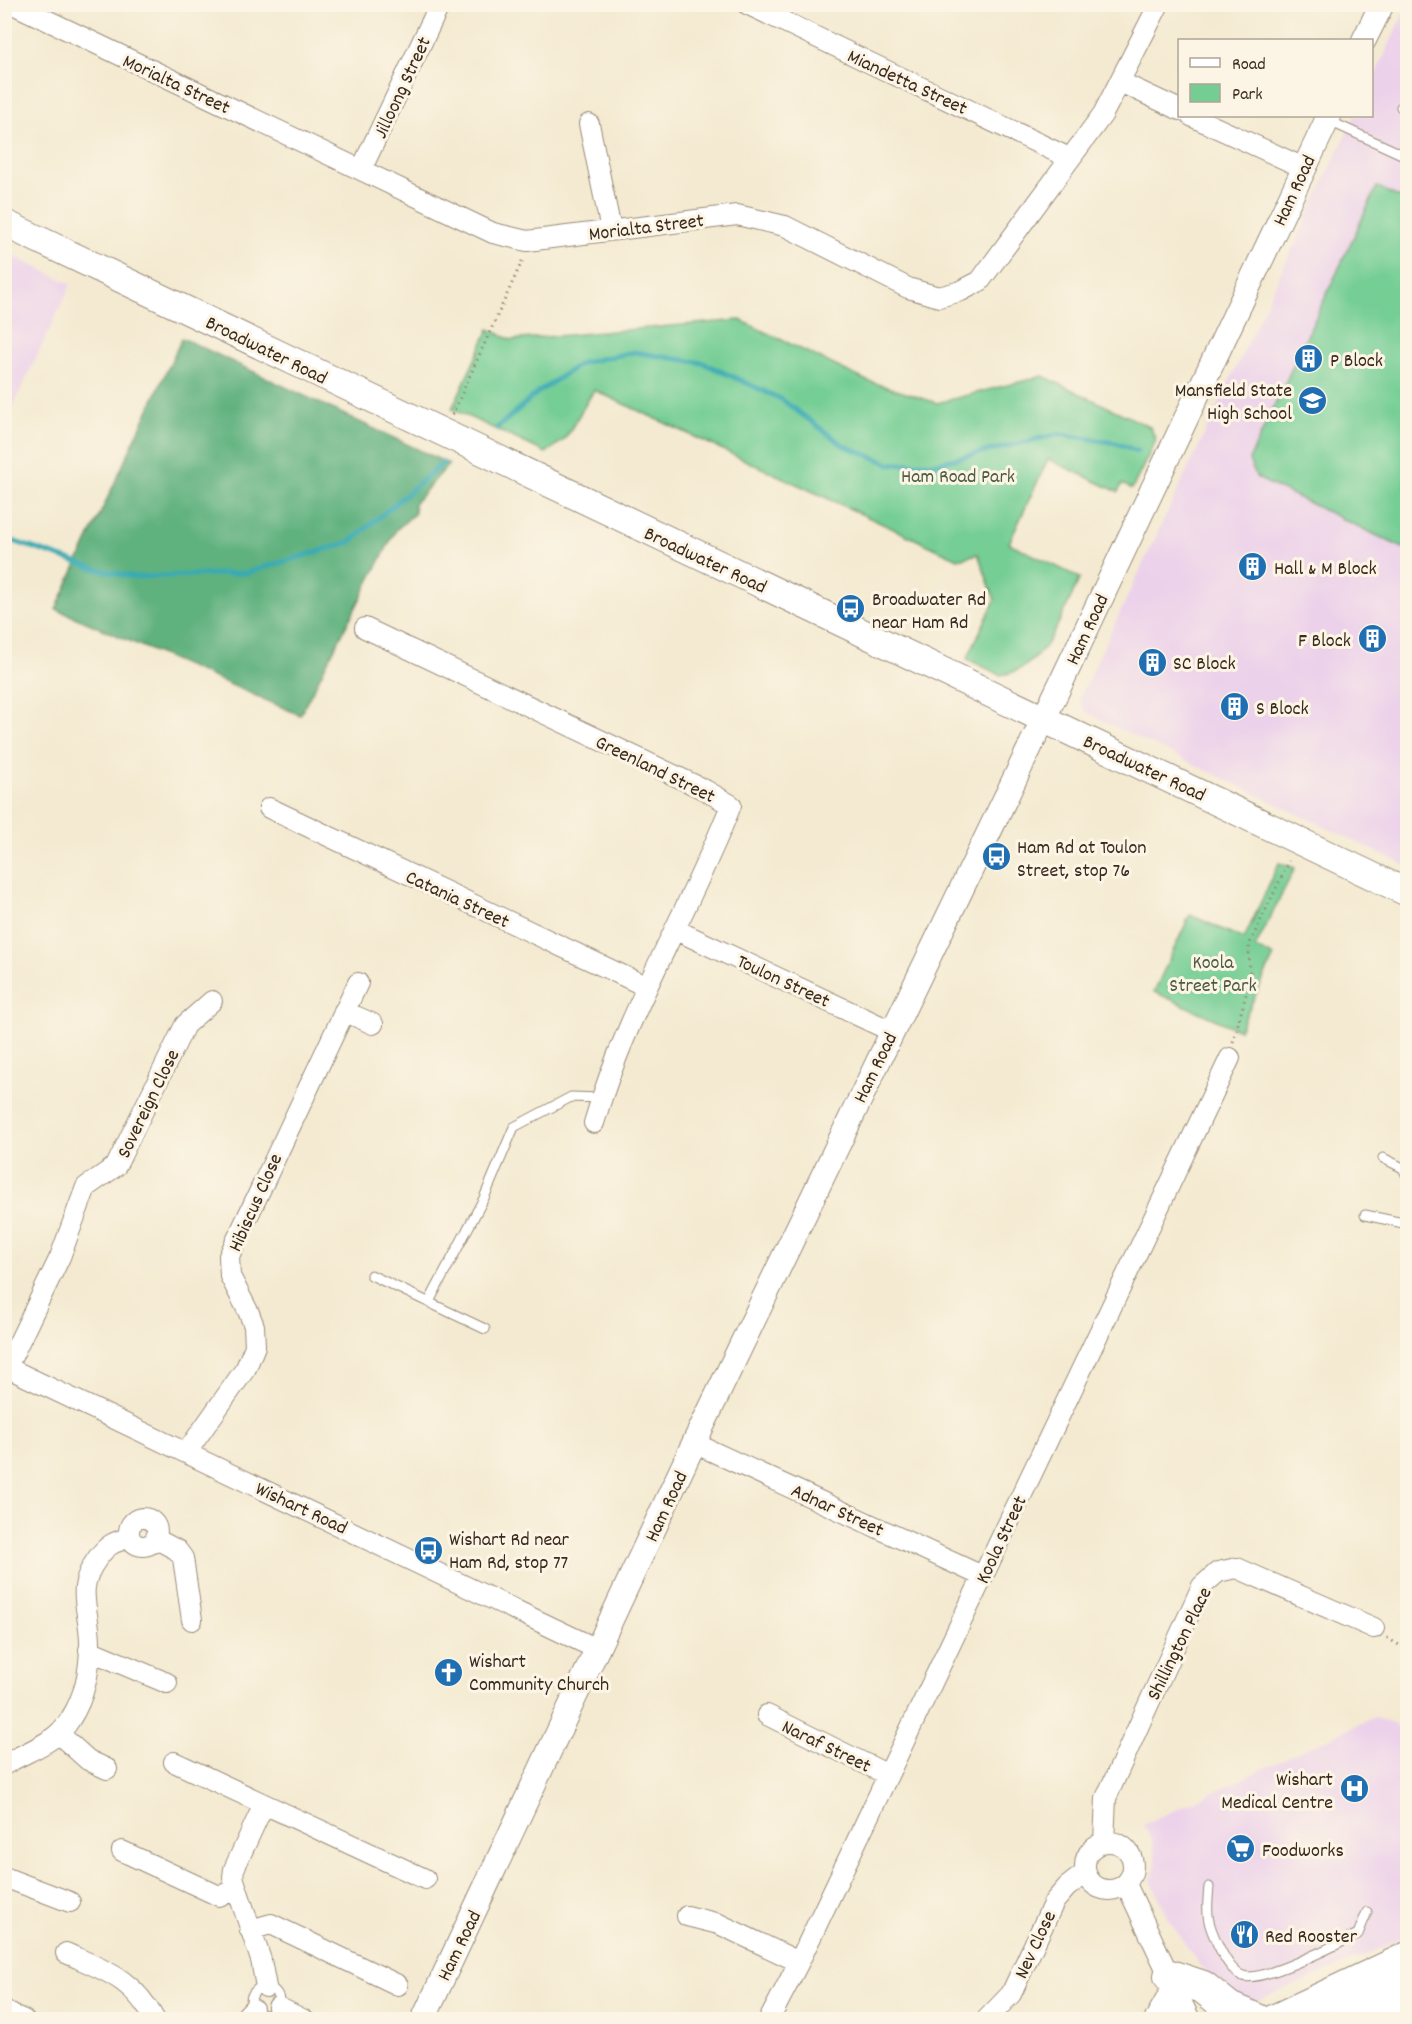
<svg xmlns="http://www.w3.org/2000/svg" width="1412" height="2024" font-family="Dekko,sans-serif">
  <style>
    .built { fill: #ecd1ea }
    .green { fill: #74ce94; stroke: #587c59; stroke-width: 1.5 }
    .forest { fill: #5fb17e; stroke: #4d6e4e; stroke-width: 1.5 }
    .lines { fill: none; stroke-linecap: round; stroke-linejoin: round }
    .stream { stroke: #39aab3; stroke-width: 5 }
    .service-casing { stroke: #988a78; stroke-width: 11 }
    .minor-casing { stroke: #988a78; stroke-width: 22 }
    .tertiary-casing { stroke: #988a78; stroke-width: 26 }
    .secondary-casing { stroke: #988a78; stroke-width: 29 }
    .trunk-casing { stroke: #988a78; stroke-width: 34 }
    .path { stroke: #988a78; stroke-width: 3; stroke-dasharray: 1.5 4.5; stroke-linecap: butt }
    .service { stroke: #fff; stroke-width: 9 }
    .minor { stroke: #fff; stroke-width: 20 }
    .tertiary { stroke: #fff; stroke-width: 24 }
    .secondary { stroke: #fff; stroke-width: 27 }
    .trunk { stroke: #fff; stroke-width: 32 }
    .labels { text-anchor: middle; stroke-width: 6; stroke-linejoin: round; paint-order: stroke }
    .street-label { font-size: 20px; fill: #3b2a1e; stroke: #fcf5e5 }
    .poi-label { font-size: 20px; fill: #3b2a1e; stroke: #fcf5e5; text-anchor: start }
    .park-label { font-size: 20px; fill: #4c5b41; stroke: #fcf5e5 }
  </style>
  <rect width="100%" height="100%" fill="#fcf5e5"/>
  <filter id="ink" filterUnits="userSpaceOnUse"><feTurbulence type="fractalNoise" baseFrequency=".0167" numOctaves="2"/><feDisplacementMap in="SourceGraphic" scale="12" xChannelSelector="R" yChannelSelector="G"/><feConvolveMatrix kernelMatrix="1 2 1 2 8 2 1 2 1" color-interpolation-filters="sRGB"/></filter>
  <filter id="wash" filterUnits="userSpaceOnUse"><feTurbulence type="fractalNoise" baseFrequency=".008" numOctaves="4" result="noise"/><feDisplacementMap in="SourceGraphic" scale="24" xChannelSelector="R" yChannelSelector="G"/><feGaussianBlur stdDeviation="1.35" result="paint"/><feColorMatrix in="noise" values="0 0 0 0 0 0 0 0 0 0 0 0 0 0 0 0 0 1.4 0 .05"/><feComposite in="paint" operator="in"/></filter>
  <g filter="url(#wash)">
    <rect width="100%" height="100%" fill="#f4ead1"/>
    <!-- built -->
    <path class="built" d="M1407,6V866L1103,721L1085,711L1079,699L1355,116H1372V82Z
      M5,252L71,284L5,423Z
      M1374,1717L1395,1725L1407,1737V1935L1373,1952L1255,2002L1229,1994L1199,1965L1169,1920L1151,1880L1156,1864L1153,1842L1143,1825Z"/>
    <!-- green -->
    <path class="green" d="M1377,187L1407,201V550L1257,478L1249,460Z
      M740,320L865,380L937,403L1043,376L1150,427L1156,440L1132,489L1122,484L1118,492L1048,459L1009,543L1080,578C1062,613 1046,670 1000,675L967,659L995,600L978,554L958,559L594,390L565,439L546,453L452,409L489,329L511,340Z
      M1279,863L1295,868L1255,948L1274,956L1239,1030L1154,992L1190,915L1244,939Z"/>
    <!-- forest -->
    <path class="forest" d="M182,338L449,464L414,504L415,513L396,530L300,715L56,609Z"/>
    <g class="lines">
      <!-- stream -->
      <path class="stream" d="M497,428L537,393L581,363L634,352L703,363L781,399L843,445L890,464L938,463L1059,434L1116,443L1137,451
        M4,538L96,569L135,577L246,573L350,542L443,463"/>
    </g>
  </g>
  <g filter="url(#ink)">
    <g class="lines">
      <defs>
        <path id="service" d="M1401,107L1408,110
          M1329,121L1408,157
          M1383,1158L1403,1168L1408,1178
          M1365,1215L1408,1224
          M371,1275L485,1329
          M429,1302L484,1198L514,1127L571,1097L601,1098
          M1209,1887C1206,1916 1207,1923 1220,1949C1225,1958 1232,1972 1243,1976C1262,1983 1337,1944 1358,1934L1367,1912
          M251 2001a14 14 0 1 1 28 0a14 14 0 1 1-28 0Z"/>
        <path id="minor" d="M13,4L493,233L527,241L737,215L785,226L908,288L939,297L961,291L980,281L1103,114L1159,4
          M747,4L1069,158
          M1120,82L1180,110
          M1191,116L1304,168
          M589,124L611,230
          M361,170L440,4
          M365,628L705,790L731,805C689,912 626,1012 594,1123
          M269,808L647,987
          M676,930L891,1031
          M344,1011L373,1024
          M4,1366L599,1650
          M7,1367L60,1257L86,1187L116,1166L185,1025L212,1001
          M694,1443L982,1576
          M186,1453L246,1368L255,1346L254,1326L249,1313L230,1276L229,1256L358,983
          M129 1532a14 14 0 1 1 28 0a14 14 0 1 1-28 0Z
          M156,1539L177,1550L183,1558L192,1620
          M89,1650L167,1683
          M767,1715L888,1775
          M59,1734L88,1760L107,1769
          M174,1762L425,1879
          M4,1765C28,1750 56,1744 71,1718C85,1696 90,1669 90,1643C90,1609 74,1590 97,1559C107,1545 113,1542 129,1538
          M264,1804L234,1869L233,1877L261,1960L266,1987
          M1085 1866a24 24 0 1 1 48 0a24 24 0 1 1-48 0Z
          M1104,1842L1106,1798L1202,1586L1218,1572L1237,1568L1374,1628
          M122,1851L219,1896L235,1890
          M4,1877L70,1902
          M1126,1884L1190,2020
          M687,1916L719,1924L799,1962
          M250,1930L271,1924L398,1985
          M66,1953C108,1972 132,1978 155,2020
          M278,2007L304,2020
          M4,2011L24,2020
          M987,2019L1011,1994L1054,1902L1067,1887L1085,1873
          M243,2020L253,2009
          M769,2020L799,1962L1230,1058"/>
        <path id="tertiary" d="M1364,40L1382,4
          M423,2020L694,1443L1060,685L1329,116"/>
        <path id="secondary" d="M4,223L1408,893"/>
        <path id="trunk" d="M1170,1976L1203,1987L1229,2008L1257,2020
          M1161,2020L1177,1992
          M1276,2020L1408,1958
          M1346,2020L1408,1991"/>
      </defs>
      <!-- service casing -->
      <use href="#service" class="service-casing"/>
      <!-- minor casing -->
      <use href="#minor" class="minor-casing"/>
      <!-- tertiary casing -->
      <use href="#tertiary" class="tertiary-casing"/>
      <!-- secondary casing -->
      <use href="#secondary" class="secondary-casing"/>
      <!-- trunk casing -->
      <use href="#trunk" class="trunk-casing"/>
      <!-- path -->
      <path class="path" d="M452,415L524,257
        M1233,1042L1250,980L1249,945L1289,861
        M1387,1638L1408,1650"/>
      <!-- service -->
      <use href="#service" class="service"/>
      <!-- minor -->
      <use href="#minor" class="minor"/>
      <!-- tertiary -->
      <use href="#tertiary" class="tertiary"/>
      <!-- secondary -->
      <use href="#secondary" class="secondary"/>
      <!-- trunk -->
      <use href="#trunk" class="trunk"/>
    </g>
  </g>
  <!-- icons -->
  <defs>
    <symbol id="building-disc" viewBox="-11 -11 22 22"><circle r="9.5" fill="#1f6fb2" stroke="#fcf5e5"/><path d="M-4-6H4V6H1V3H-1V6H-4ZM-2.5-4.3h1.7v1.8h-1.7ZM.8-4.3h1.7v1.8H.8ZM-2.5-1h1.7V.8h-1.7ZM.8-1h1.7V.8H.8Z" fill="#fff"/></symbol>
    <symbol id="school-disc" viewBox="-11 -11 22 22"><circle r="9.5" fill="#1f6fb2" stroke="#fcf5e5"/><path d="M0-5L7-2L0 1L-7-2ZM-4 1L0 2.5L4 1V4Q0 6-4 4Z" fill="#fff"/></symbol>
    <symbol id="bus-disc" viewBox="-11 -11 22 22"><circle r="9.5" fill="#1f6fb2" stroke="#fcf5e5"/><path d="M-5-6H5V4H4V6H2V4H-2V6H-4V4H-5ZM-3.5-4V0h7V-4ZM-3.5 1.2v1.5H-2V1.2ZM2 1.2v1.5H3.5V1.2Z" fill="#fff"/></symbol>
    <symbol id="church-disc" viewBox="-11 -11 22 22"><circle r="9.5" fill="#1f6fb2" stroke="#fcf5e5"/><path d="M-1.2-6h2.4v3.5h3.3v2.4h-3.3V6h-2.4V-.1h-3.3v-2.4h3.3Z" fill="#fff"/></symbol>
    <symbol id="hospital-disc" viewBox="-11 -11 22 22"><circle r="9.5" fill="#1f6fb2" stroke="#fcf5e5"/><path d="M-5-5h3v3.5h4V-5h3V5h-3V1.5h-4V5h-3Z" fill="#fff"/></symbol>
    <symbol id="supermarket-disc" viewBox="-11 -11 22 22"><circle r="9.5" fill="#1f6fb2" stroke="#fcf5e5"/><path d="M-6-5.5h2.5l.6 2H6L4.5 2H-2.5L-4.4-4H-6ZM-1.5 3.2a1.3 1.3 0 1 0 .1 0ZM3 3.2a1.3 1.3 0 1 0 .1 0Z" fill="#fff"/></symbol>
    <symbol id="restaurant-disc" viewBox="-11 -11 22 22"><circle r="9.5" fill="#1f6fb2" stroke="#fcf5e5"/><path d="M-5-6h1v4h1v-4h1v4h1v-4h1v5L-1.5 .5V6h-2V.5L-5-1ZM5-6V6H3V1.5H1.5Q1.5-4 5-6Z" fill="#fff"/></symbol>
  </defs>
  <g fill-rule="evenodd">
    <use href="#building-disc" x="1292" y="342" width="33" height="33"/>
    <use href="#school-disc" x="1296" y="384" width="33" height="33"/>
    <use href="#building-disc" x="1236" y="550" width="33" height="33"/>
    <use href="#bus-disc" x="834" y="592" width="33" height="33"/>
    <use href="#building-disc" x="1356" y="622" width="33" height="33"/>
    <use href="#building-disc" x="1136" y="646" width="33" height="33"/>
    <use href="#building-disc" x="1218" y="690" width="33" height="33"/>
    <use href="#bus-disc" x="980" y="840" width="33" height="33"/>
    <use href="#bus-disc" x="412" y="1534" width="33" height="33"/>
    <use href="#church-disc" x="432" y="1656" width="33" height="33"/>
    <use href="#hospital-disc" x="1338" y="1772" width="33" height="33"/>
    <use href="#supermarket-disc" x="1224" y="1832" width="33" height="33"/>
    <use href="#restaurant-disc" x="1228" y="1918" width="33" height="33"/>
  </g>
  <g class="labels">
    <!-- street labels -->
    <g class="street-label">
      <text transform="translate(908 81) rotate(25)" y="7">Miandetta Street</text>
      <text transform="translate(177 83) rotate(25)" y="7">Morialta Street</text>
      <text transform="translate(401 87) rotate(-65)" y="7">Jilloong Street</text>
      <text transform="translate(1293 190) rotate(-65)" y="7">Ham Road</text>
      <text transform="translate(646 226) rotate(-7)" y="7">Morialta Street</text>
      <text transform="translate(267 349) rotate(26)" y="7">Broadwater Road</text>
      <text transform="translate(706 559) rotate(25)" y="7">Broadwater Road</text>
      <text transform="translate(1086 629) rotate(-65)" y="7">Ham Road</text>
      <text transform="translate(1145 767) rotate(25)" y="7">Broadwater Road</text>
      <text transform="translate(656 768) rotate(26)" y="7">Greenland Street</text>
      <text transform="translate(458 898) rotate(25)" y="7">Catania Street</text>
      <text transform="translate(784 980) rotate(25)" y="7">Toulon Street</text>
      <text transform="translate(874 1067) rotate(-64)" y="7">Ham Road</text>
      <text transform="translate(147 1103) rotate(-64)" y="7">Sovereign Close</text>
      <text transform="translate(254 1202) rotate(-66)" y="7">Hibiscus Close</text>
      <text transform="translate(665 1506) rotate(-65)" y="7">Ham Road</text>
      <text transform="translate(302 1507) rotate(25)" y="7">Wishart Road</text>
      <text transform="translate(838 1509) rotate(25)" y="7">Adnar Street</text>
      <text transform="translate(1000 1539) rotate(-65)" y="7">Koola Street</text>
      <text transform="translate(1178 1643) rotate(-64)" y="7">Shillington Place</text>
      <text transform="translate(827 1745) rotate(26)" y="7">Naraf Street</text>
      <text transform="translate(1034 1944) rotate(-65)" y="7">Nev Close</text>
      <text transform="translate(458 1945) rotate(-64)" y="7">Ham Road</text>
    </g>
    <!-- poi labels -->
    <g class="poi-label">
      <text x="1330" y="366">P Block</text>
      <text x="1292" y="396" text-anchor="end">Mansfield State<tspan x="1292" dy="23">High School</tspan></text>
      <text x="1274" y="574">Hall &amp; M Block</text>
      <text x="872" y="605">Broadwater Rd<tspan x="872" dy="23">near Ham Rd</tspan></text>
      <text x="1351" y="646" text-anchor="end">F Block</text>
      <text x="1173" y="669">SC Block</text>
      <text x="1256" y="714">S Block</text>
      <text x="1017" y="853">Ham Rd at Toulon<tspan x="1017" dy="23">Street, stop 76</tspan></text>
      <text x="449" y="1545">Wishart Rd near<tspan x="449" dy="23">Ham Rd, stop 77</tspan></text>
      <text x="469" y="1667">Wishart<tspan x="469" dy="23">Community Church</tspan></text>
      <text x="1333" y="1785" text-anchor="end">Wishart<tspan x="1333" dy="23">Medical Centre</tspan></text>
      <text x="1262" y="1856">Foodworks</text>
      <text x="1265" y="1942">Red Rooster</text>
    </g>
    <!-- park labels -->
    <g class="park-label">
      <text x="958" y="482">Ham Road Park</text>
      <text x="1213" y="968">Koola<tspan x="1213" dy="23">Street Park</tspan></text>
    </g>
  </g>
  <!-- margin -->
  <rect width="1412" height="2024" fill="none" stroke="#fcf5e5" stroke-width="24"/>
  <!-- legend -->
  <rect x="1178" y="39" width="195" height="78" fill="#fcf5e5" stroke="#afa495" stroke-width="1.5"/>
  <rect x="1190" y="58" width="30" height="9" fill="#ffffff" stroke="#afa495" stroke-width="1.5"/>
  <text x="1232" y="69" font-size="18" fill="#3b2a1e">Road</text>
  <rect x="1190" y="84" width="30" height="18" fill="#74ce94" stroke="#afa495" stroke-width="1.5"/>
  <text x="1232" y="99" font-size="18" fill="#3b2a1e">Park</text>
</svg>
